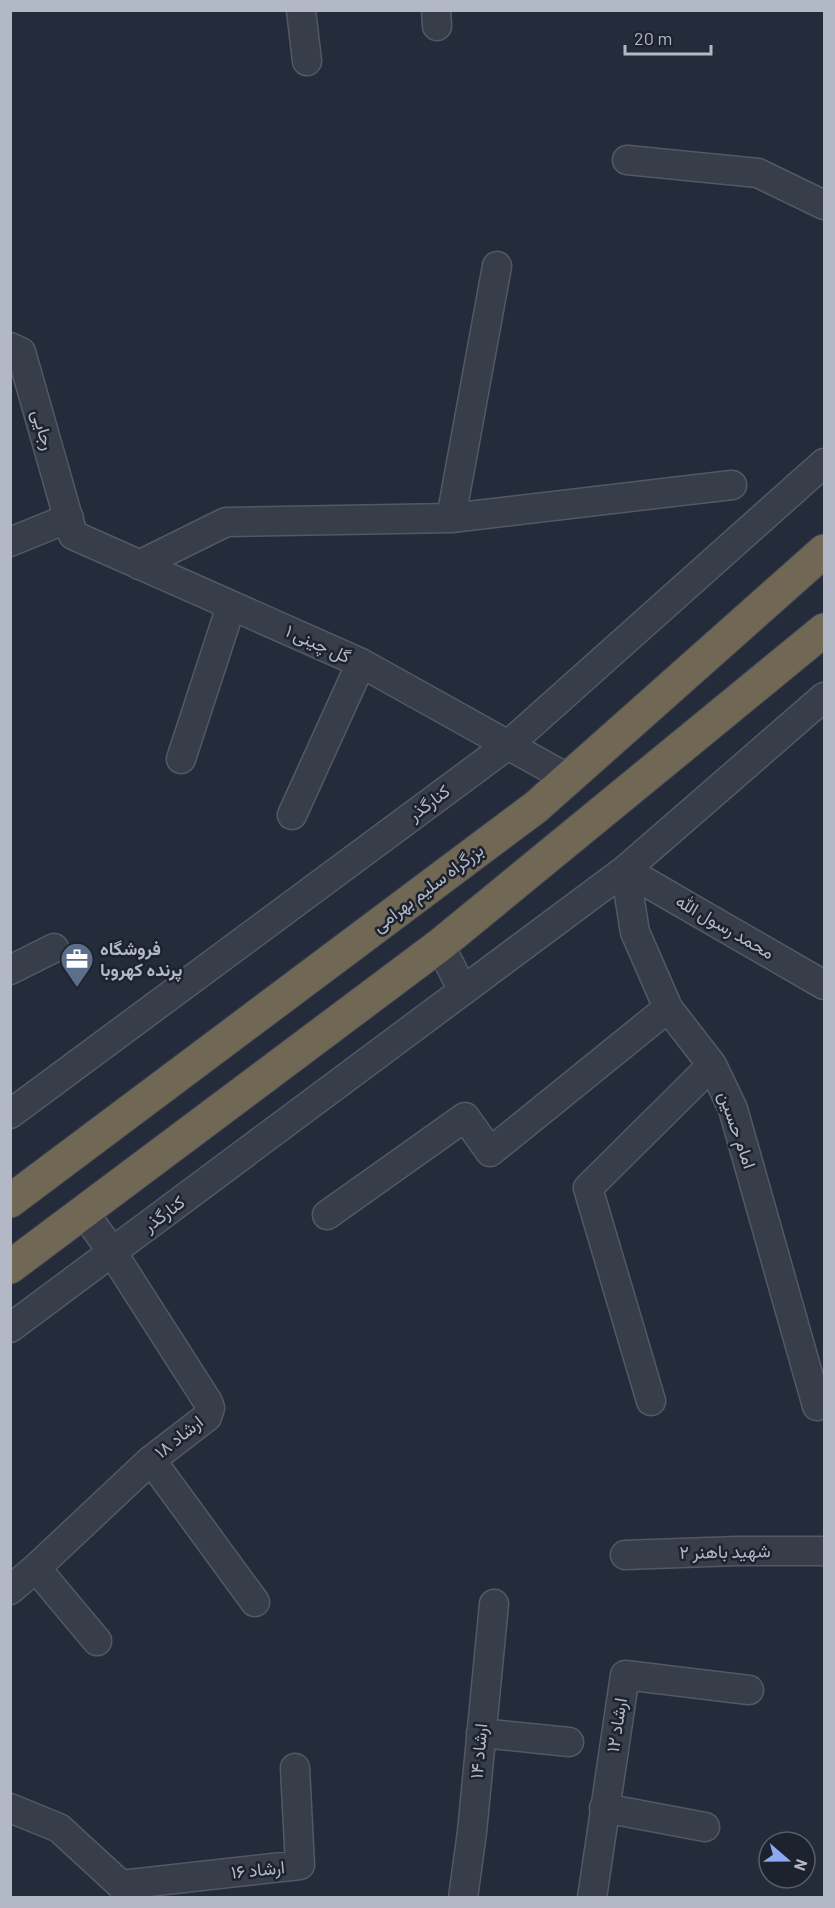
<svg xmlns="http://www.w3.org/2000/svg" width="835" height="1908" font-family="Barlow,Vazirmatn,sans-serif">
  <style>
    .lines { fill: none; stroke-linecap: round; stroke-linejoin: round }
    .street-casing { stroke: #535865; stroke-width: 31 }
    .highway-casing { stroke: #434855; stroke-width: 35 }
    .street { stroke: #383d4a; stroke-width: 28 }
    .highway { stroke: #706855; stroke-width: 33 }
    .labels { text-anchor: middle; stroke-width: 5; stroke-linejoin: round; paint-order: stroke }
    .street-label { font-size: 18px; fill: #b3b8c6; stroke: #1d222f }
    .poi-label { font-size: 18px; font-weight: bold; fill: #b3b8c6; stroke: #1d222f; text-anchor: start }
  </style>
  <rect width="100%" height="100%" fill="#242b3a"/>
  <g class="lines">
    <defs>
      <path id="street" d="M301,10L307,61
        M436,10L437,26
        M627,160L758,173L824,205
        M10,347L21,352L73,535L361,663L569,779
        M451,518L732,485
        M10,542L69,518
        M139,565L226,522L451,518L497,266
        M181,759L231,606
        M292,815L361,663
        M625,870L635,932L668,1008L712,1065L733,1109L817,1406
        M625,870L824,985
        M440,945L463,991
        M10,970L54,948
        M10,1114L508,745L824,463
        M327,1215L465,1117L490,1152L668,1008
        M10,1328L625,870L824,697
        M651,1401L588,1188L712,1065
        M151,1460L255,1602
        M625,1555L737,1551H824
        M36,1568L97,1641
        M10,1590L36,1568L151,1460L207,1417L210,1408L208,1402L112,1252L84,1212
        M481,1733L569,1742
        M10,1808L59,1828L121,1885L129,1898
        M604,1808L705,1827
        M121,1885L300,1865L295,1768
        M463,1898L472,1832L494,1604
        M592,1898L625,1675L749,1690"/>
      <path id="highway" d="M10,1201L536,807L824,551
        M10,1267L440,945L824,630"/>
    </defs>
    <!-- street casing -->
    <use href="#street" class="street-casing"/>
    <!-- highway casing -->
    <use href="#highway" class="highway-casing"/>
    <!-- street -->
    <use href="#street" class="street"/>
    <!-- highway -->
    <use href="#highway" class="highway"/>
  </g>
  <!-- icons -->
  <defs>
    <symbol id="office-pin" viewBox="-11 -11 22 30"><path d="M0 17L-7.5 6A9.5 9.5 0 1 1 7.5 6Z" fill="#5c6f8a" stroke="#1d222f"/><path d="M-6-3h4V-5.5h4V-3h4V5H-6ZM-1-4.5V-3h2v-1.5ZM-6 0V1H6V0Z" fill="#fff"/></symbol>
  </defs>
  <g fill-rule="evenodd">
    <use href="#office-pin" x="58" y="940" width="38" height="52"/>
  </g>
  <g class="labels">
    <!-- street labels -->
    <g class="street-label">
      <text transform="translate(43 430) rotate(74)" y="6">رجایی</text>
      <text transform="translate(318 644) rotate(24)" y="6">گل چینی ۱</text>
      <text transform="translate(429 803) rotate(-37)" y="6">کنارگذر</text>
      <text transform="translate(428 888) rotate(-37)" y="6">بزرگراه سلیم بهرامی</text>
      <text transform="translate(725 927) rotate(30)" y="6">محمد رسول الله</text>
      <text transform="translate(737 1130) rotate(71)" y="6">امام حسین</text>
      <text transform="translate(164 1214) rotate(-37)" y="6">کنارگذر</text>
      <text transform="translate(179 1437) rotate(-39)" y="6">ارشاد ۱۸</text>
      <text transform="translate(725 1552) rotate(-1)" y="6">شهید باهنر ۲</text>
      <text transform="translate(617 1725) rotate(-81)" y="6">ارشاد ۱۲</text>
      <text transform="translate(479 1751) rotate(-85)" y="6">ارشاد ۱۴</text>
      <text transform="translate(258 1870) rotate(-6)" y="6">ارشاد ۱۶</text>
    </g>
    <!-- poi labels -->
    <g class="poi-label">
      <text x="100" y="955">فروشگاه<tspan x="100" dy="21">پرنده کهروبا</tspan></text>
    </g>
  </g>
  <!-- border -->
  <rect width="835" height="1908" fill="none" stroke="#b3b8c6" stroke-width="24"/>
  <!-- north arrow -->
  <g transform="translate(787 1860) rotate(110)"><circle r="28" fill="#1d222f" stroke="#595e6b" stroke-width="1.5"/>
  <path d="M0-4.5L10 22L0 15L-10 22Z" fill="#8da9f1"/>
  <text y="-9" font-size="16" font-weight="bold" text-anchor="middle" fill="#b3b8c6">N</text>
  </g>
  <!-- scale -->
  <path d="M625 45v9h86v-9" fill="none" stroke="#b3b8c6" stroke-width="3"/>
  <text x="634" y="45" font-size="18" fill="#b3b8c6" stroke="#1d222f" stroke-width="4.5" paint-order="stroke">20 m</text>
</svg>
